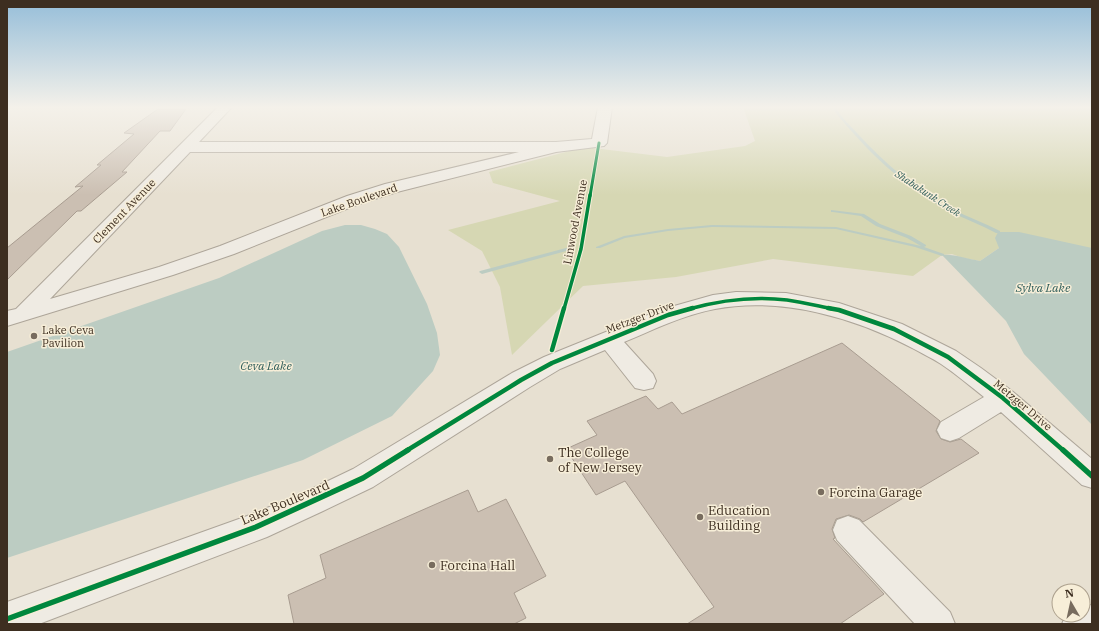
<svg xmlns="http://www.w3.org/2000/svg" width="1099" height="631" font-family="'IBM Plex Serif',serif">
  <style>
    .green { fill: #d6d7b3 }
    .water { fill: #bcccc2 }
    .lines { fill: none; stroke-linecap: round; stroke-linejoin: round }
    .stream { fill: #bcccc2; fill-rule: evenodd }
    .building { fill: #cbbfb2; stroke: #a89c90 }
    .minor-casing { stroke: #ada599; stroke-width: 2 }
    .minor { fill: #efebe3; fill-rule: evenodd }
    .cycleway-far3-casing { stroke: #f7eed8; stroke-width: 4.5 }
    .cycleway-far2-casing { stroke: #f7eed8; stroke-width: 5.5 }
    .cycleway-far1-casing { stroke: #f7eed8; stroke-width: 7 }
    .cycleway-casing { stroke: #f7eed8; stroke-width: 8 }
    .cycleway-far3 { stroke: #00873e; stroke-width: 3 }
    .cycleway-far2 { stroke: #00873e; stroke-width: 3.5 }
    .cycleway-far1 { stroke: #00873e; stroke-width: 4.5 }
    .cycleway { stroke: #00873e; stroke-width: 5.5 }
    .poi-dot { fill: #786c5e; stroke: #f7eed8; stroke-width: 1.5 }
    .labels { text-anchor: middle; stroke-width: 3; stroke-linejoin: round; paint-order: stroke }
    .far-water-label { font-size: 10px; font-style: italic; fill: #2f5d5a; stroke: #f7eed8 }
    .street-label { font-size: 11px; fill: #3d2e20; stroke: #f7eed8 }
    .poi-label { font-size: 11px; fill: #3d2e20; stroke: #f7eed8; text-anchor: start }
    .water-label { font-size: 12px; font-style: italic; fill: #2f5d5a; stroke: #f7eed8 }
    .near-poi-label { font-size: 13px; fill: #3d2e20; stroke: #f7eed8; text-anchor: start }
    .near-street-label { font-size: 13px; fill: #3d2e20; stroke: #f7eed8 }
  </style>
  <rect width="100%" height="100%" fill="#e7e0d1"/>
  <!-- green -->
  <path class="green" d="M743,107H1092V248H999L980,261L963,258L952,254L942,255L913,276L773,259L676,277L583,286L512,355L500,287L482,251L448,230L560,201L493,183L489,172L585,147L667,157L745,146L755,141Z"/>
  <!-- water -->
  <path class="water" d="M345,225H361L375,229L387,234L399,247L427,304L437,333L440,355L433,371L392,416L303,460L7,558V352L219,278L322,231Z
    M998,232H1019L1092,248V425L1024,354L1006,321L942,255C955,254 967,259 980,261L999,248L995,238Z"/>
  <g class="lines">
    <!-- stream -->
    <path class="stream" d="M834,107H836C840,117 850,125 857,133C884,163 916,190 952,209C968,217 984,223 1000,231V233H996C981,225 965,219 949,211C904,187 867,151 835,112Z
      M831,210L864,214L880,224L911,236L926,245V246L924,247L944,254V255L942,256L915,247L836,229L712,227L668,231L625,238L600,248H596V247L624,236L668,229L712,225L836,227L921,246L907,238L876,226L861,216L833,212H831Z
      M566,248H568L570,249V250L482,274L479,272L480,271Z"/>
  </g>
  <!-- building -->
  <path class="building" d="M158,109H186L170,131H160L122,172H127L81,211H77L7,280V248L83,186L75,187L101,165H97L134,134L124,133Z
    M842,343L940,421L936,431L941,439L950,442L961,439L979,453L863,522L860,519L849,515L836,519L832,529L835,538L833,539L884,594L840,624H687L714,607L625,481L596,495L566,449L597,435L587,421L646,396L658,409L672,402L682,414Z
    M468,490L478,512L506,499L546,576L514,593L526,618L514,624H294L288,595L326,578L320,555Z"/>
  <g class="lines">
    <defs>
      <path id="minor" d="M218,107H232L199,142H556L592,139L598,107H612L607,143L604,146L556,152L397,192L359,204L234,254L173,275L7,326V311L16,309ZM190,152H519L385,184L347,196L220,246L159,267L50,299Z
        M736,292L786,293L839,303L902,324L956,351L981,368L1012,391L1092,459V488L1082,485L1001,412L959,438L950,441L941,438L937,430L941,422L984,397C970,386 956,374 941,364C932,358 923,354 914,349C856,318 781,296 715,309C683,315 653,330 624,342L653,374L656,381L653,388L644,390L635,388L605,350L560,369L530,387L373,487L323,511L267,537L39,624H7V602L250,515L303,493L353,469L512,373L544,357L660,310L713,295Z
        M848,516L859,520L950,612L955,624H915L837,540L833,530L837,520Z
        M1092,605V624H1062L1066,615H1083V606Z"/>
    </defs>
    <!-- minor casing -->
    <use href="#minor" class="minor-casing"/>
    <!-- minor -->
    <use href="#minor" class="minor"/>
    <defs>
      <path id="cycleway-far3" d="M590,196L599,143"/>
      <path id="cycleway-far2" d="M564,309L581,249L590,195
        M689,309C721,300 754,296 787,300C802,302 818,306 833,309"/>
      <path id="cycleway-far1" d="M828,308L839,310L894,329L948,357L1003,398L1064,451
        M552,350L564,308
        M406,451L521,380L552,363L668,315L693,308"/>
      <path id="cycleway" d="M1063,450L1092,476
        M7,619L256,527L363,478L408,450"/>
    </defs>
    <!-- cycleway-far3 casing -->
    <use href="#cycleway-far3" class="cycleway-far3-casing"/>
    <!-- cycleway-far2 casing -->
    <use href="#cycleway-far2" class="cycleway-far2-casing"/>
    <!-- cycleway-far1 casing -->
    <use href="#cycleway-far1" class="cycleway-far1-casing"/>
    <!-- cycleway casing -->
    <use href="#cycleway" class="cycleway-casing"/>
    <!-- cycleway-far3 -->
    <use href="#cycleway-far3" class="cycleway-far3"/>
    <!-- cycleway-far2 -->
    <use href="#cycleway-far2" class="cycleway-far2"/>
    <!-- cycleway-far1 -->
    <use href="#cycleway-far1" class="cycleway-far1"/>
    <!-- cycleway -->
    <use href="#cycleway" class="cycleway"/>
  </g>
  <!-- sky -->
  <linearGradient id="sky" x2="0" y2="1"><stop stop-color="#96bed9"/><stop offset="0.55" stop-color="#f4f1ea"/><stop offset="1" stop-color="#f4f1ea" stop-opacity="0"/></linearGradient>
  <rect width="1099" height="195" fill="url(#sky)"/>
  <!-- markers -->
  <g class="poi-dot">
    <circle cx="34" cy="336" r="4"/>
    <circle cx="550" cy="459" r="4"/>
    <circle cx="821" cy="492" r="4"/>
    <circle cx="700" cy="517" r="4"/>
    <circle cx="432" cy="565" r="4"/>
  </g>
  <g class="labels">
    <!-- far-water labels -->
    <g class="far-water-label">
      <text transform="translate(928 193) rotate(33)" y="4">Shabakunk Creek</text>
    </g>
    <!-- street labels -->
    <g class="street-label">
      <text transform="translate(359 200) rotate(-19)" y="4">Lake Boulevard</text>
      <text transform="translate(124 211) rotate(-46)" y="4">Clement Avenue</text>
      <text transform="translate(575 222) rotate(-79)" y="4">Linwood Avenue</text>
      <text transform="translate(640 317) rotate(-21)" y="4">Metzger Drive</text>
      <text transform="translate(1023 405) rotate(40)" y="4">Metzger Drive</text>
    </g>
    <!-- poi labels -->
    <g class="poi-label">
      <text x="42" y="334">Lake Ceva<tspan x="42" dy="13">Pavilion</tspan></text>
    </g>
    <!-- water labels -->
    <g class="water-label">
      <text x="1043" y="292">Sylva Lake</text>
      <text x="266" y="370">Ceva Lake</text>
    </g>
    <!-- near-poi labels -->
    <g class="near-poi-label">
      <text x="558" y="457">The College<tspan x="558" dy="15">of New Jersey</tspan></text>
      <text x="829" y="497">Forcina Garage</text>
      <text x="708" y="515">Education<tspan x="708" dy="15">Building</tspan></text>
      <text x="440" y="570">Forcina Hall</text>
    </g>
    <!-- near-street labels -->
    <g class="near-street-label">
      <text transform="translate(285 502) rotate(-23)" y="5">Lake Boulevard</text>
    </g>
  </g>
  <!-- border -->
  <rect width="1099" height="631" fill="none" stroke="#3d2e20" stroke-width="16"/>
  <!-- north arrow -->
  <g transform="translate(1071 603) rotate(351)"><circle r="19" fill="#f7eed8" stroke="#ada18e"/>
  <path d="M0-3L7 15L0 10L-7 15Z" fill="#786c5e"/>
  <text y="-6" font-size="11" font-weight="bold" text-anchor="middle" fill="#3d2e20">N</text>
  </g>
</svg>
